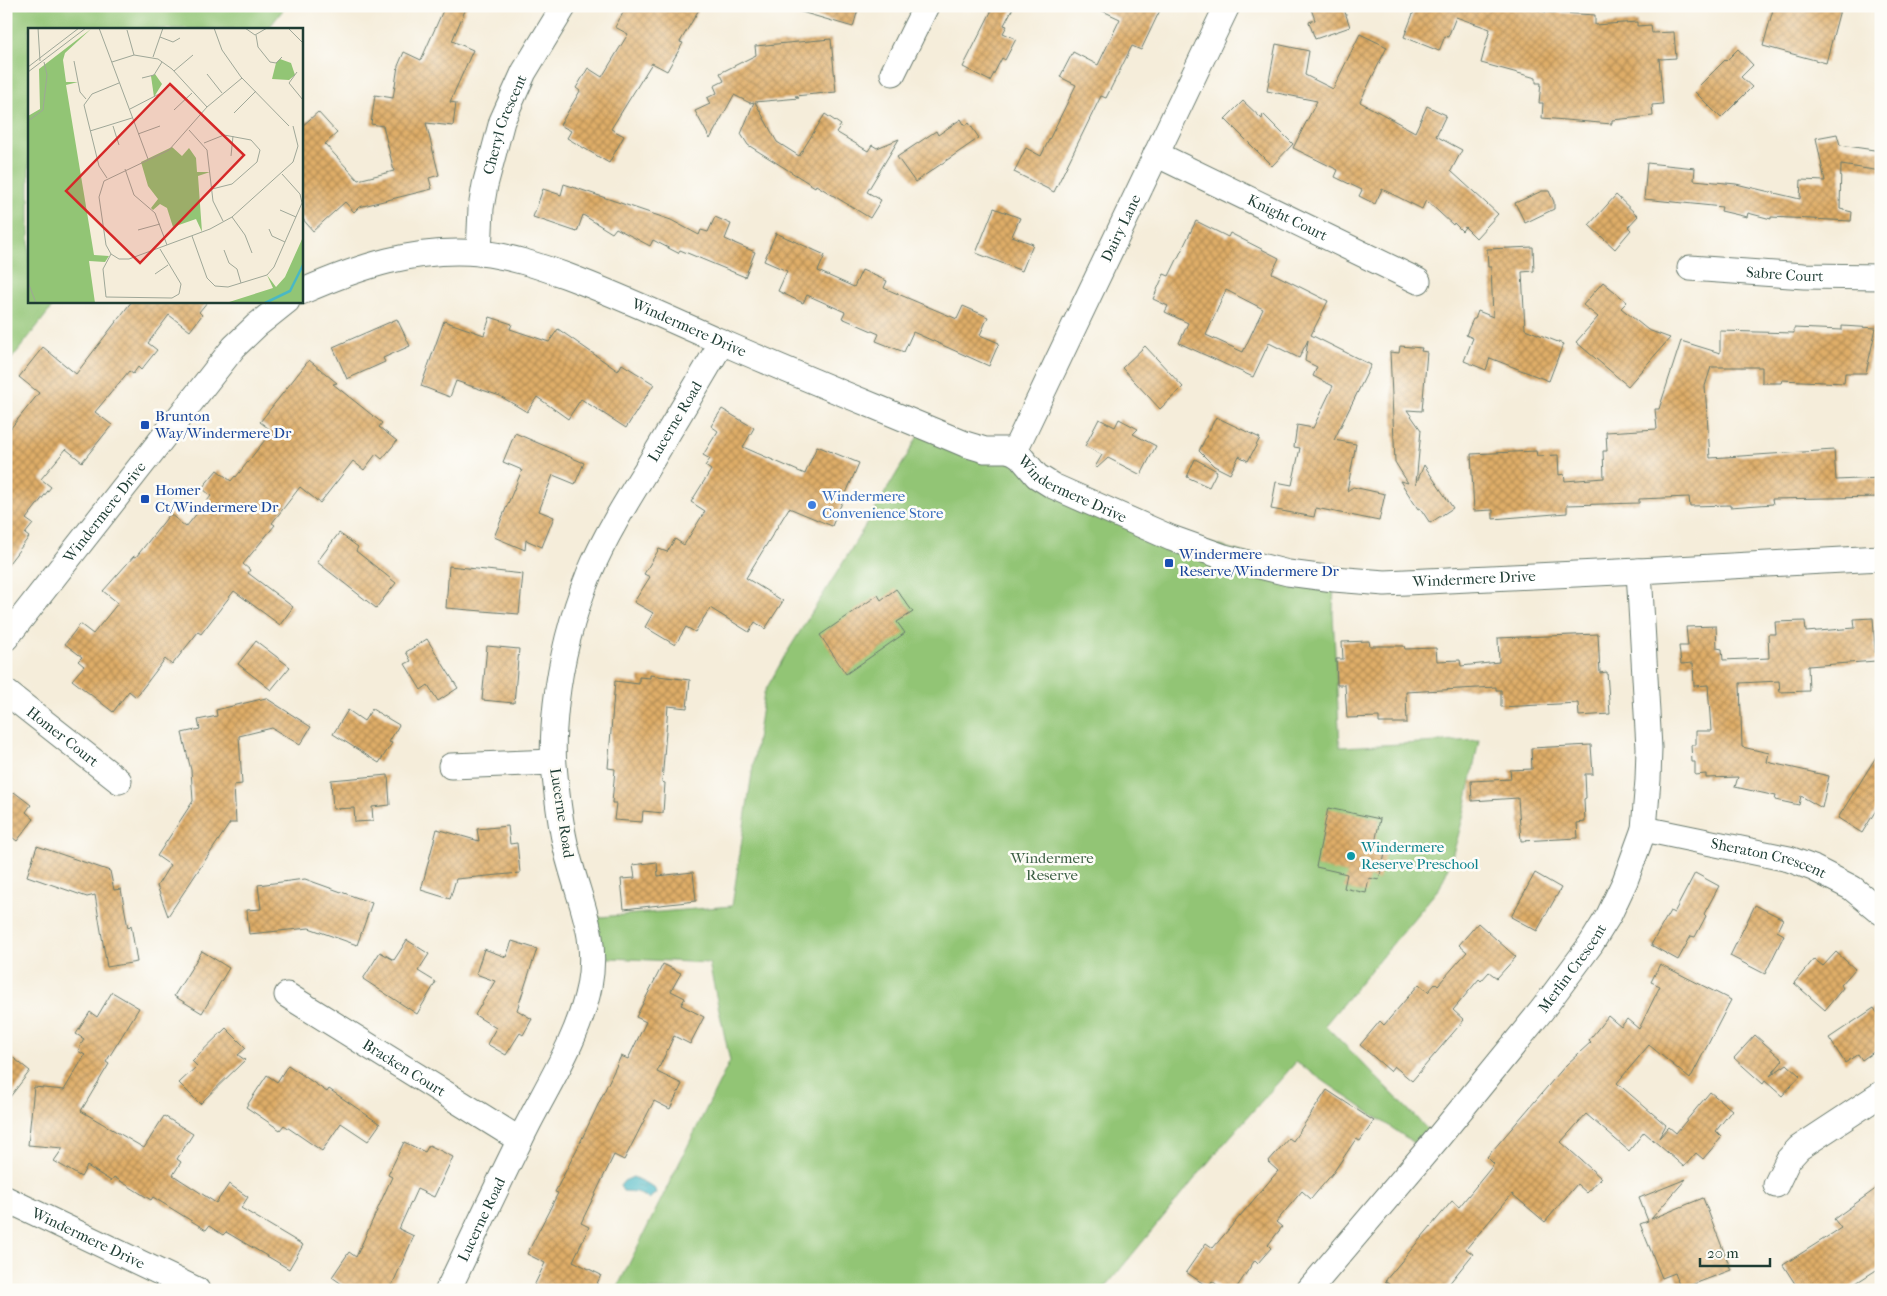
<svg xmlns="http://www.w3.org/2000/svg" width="1887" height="1296" font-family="'IM FELL French Canon',serif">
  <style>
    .green { fill: #92c575; stroke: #588154 }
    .water { fill: url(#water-ripples); stroke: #347a7c }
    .building { fill: url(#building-cross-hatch); fill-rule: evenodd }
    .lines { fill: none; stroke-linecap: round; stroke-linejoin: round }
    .minor-casing { stroke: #6a7b6e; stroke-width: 27 }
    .minor { stroke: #fff; stroke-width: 25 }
    .transit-dot { fill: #1a4fb4; stroke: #fdfcf7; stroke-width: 2 }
    .shop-dot { fill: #3f7fe0; stroke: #fdfcf7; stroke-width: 2 }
    .culture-dot { fill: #0f9aa8; stroke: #fdfcf7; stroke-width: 2 }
    .labels { text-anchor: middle; stroke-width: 5; stroke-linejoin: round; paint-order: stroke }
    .street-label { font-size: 15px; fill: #1f3d34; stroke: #fdfcf7 }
    .transit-label { font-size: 15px; fill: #164399; stroke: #fdfcf7; text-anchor: start }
    .shop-label { font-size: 15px; fill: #366cbe; stroke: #fdfcf7; text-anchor: start }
    .culture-label { font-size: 15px; fill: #0d838f; stroke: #fdfcf7; text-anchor: start }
    .park-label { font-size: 15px; fill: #3c5f44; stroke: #fdfcf7 }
    .inset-river { fill: none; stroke: #4ab8c4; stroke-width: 2.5 }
    .inset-road { fill: none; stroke: #9fa798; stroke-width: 1 }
    .view { fill: #d62828; fill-opacity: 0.15; stroke: #d62828; stroke-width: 2.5 }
    .inset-edge { fill: none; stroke: #1f3d34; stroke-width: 2.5 }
  </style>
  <defs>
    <pattern id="water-ripples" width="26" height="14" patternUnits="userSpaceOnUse" patternTransform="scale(1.25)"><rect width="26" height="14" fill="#4ab8c4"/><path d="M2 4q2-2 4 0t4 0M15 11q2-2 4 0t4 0" fill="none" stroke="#3d97a0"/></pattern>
    <pattern id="building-cross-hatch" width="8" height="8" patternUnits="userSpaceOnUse" patternTransform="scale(1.25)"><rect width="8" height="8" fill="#dfad68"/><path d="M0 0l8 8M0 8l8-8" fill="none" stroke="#b48e56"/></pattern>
  </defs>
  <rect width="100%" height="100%" fill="#fdfcf7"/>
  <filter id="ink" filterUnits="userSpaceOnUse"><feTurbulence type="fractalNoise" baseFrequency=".02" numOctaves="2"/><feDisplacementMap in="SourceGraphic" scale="10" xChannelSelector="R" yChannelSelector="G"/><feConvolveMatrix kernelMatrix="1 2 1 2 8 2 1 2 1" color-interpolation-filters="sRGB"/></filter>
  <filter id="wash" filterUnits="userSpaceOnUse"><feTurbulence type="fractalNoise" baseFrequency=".0096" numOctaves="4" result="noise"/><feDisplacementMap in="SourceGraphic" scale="20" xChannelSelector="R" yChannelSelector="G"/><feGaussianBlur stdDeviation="1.12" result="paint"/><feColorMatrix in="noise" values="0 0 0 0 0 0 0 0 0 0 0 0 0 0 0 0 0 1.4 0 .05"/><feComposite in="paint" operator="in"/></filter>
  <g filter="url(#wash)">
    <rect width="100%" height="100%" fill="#f5edda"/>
    <!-- green -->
    <path class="green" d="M6,6H286L268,29H29V301H57L6,366Z
      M923,427L985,450L1124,518L1334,579L1333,614L1340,747L1479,740C1469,789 1461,841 1440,887L1325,1025L1437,1139L1427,1152L1296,1062L1216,1153L1103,1290H616L730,1061L709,963L591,957L587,918L732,906L764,693L784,657L844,561L904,461Z"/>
    <!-- water -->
    <path class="water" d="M633,1177L654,1187L656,1193L649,1199L636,1192L623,1191L620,1186L624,1181Z"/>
    <g id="blocks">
      <!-- building -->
      <path class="building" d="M445,6H467L452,41L473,50L450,102L456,103L453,126L426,123L439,175L429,178L432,189L359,207L354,212L345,202L313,231L301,217V127L318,112L337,133L325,144L358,180L394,171L383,126L371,124L375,95L393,98L398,66L404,52L421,60Z
        M627,6H701L680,42L683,43L667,71L652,63L611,129L624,136L609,163L567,138L571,131L560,125L580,91L576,88L588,68L602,77L628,34L615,27Z
        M799,6H859L853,27L798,11Z
        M994,6H1014L1004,25L1007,26L1003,33L1016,39L1005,60L1002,58L990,81L963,67Z
        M1092,6H1162L1141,50L1132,46L1106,98L1101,96L1054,192L1014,172L1026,148L1041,156L1076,85L1060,77L1073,52L1098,65L1120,19Z
        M1310,6H1343L1350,27L1315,39L1309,22L1315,20Z
        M1416,6H1525L1546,12L1595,15V25L1637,22V26L1651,25L1652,33L1674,32L1676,58L1661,59L1659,58L1663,104L1652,105L1653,116L1612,120V124L1542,118L1543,103H1539L1541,83H1536V78L1481,63L1490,29L1456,17L1448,37L1445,36L1439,51L1404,37Z
        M1774,6H1841L1826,63L1763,46Z
        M1360,34L1387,47L1360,102L1415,132L1427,106L1446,115L1436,136L1462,150L1451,171L1498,214L1476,238L1465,227L1462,231L1454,223L1453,225L1426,200L1422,209L1382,189L1375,204L1359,196L1362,190L1335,177L1338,170L1293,148L1317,101L1267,91L1276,44L1309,51L1305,75L1333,89Z
        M831,39L836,92L795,96L799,98L755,102L777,142L799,156L825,114L841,125L836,132L868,151L872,145L877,148L899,139L867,192L881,200L870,218L816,185L815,187L748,145L741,134L754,102L750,103L734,95L710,139L695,111L710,104L707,98L717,93L714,86L724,81L720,73L756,55L755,46Z
        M1738,49L1753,65L1741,77L1752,87L1721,118L1694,91L1725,60L1726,61Z
        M1243,101L1262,119L1263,114L1293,144L1272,166L1225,119Z
        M961,119L965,126L969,123L979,138L915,182L897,157L936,131L938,135Z
        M1837,134L1840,145L1881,151V171L1841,165L1840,209L1852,212L1851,221L1771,217V219L1748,213L1747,217L1721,211L1722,207L1644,199L1647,163L1695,168L1694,180L1736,184L1800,199L1801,180L1825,181L1816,138Z
        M564,184L671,220L699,235L701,230L708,232L715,217L731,224L725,239L755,252L745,277L680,250L678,253L653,240L650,246L616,228L612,233L583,215L577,232L533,217L543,189L561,195Z
        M1542,191H1549L1554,202V209L1525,223L1515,203Z
        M1616,195L1638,216L1628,227L1631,230L1615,249L1589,225Z
        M994,208L1020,218L1012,236L1033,244L1022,271L976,253Z
        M1196,221L1228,237L1230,233L1279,258L1272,273L1328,301L1311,335L1371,365L1334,440L1356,444L1347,491L1353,487L1385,494L1379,521L1316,508L1314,517L1271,509L1276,482L1292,485L1300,448L1294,447L1297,425L1313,428L1333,386L1313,376L1317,367L1305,361L1308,340L1299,358L1269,343L1253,377L1179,343L1188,323L1165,312L1168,306L1153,299L1164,274L1169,276ZM1226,290L1263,309L1243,352L1206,335Z
        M776,233L825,255L818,271L854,287L862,270L887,281L884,288L957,319L963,306L988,317L980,335L999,343L989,366L913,332L904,352L876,341L879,334L842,318L845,312L807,295L803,303L778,291L787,271L764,261Z
        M1533,247L1534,271L1522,272L1525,329L1563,344L1549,381L1490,358L1486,370L1464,361L1473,338L1466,335L1473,319H1475L1478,311L1493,317L1491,267H1488L1487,249Z
        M1603,282L1627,302L1621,308L1648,330L1670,338L1628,386L1576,342L1598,317L1583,305Z
        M132,301H208L199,312L202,315L190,331L169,315L148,343L157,350L141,370L138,367L133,374L129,371L95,412L112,425L82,462L66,449L41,479L51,487L26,519L33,524L25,534L29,537L6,567V434L39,393L19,377L43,347L76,374Z
        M490,317L512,324L510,329L549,342L558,329L618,371L622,364L654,384L626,428L581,399L568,419L537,397L527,412L500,396L456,381L450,397L421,386L444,321L484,335Z
        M397,319L410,346L383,358L385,362L347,379L333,347Z
        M1842,326L1876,328L1866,373H1845L1844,383L1782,380L1781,383H1762V367H1711L1705,386L1710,458L1834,450L1836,480L1881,478V497L1772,499L1773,504L1730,507V505L1690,506L1689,497L1639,499V503L1567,505V513L1493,519V510L1474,511L1471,454L1536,451L1537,456L1558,455L1559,475L1564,474L1565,481L1604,478L1603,451H1607L1606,432L1657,429L1655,409H1659L1681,341L1720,353V331L1794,333V328L1842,330Z
        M1145,346L1183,387L1160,409L1122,368Z
        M1400,346L1422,348L1421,351L1427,352L1422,411L1407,410L1421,430L1416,484L1424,465L1453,508L1430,523L1420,508L1418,509L1400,481L1408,483L1395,462L1390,352L1399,353Z
        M309,360L337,383L333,384L382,423L379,427L397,441L382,459L376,454L364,470L353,461L320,503L300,487L272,523L275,525L243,564L250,570L248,573L293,607L280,625L234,591L201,634L198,632L172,665L165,659L136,697L129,691L113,712L72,680L84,666L78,661L82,657L65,644L80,624L93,634L118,603L103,591L134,556L136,557L170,514L186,527L211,496L202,488L217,470L231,481L235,476L236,477L272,431L260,422Z
        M722,409L754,428L743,447L805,474L817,446L859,463L832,526L789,508L746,578L783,601L765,629L755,622L749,632L710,608L695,632L686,627L675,645L645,627L653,613L634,602L650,577L644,574L659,549L667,552L675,539L684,545L705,511L691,502L711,470L705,466L710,459L703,455L718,431L711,426Z
        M1216,417L1260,438L1248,461L1239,456L1230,474L1214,466L1199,451Z
        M1099,419L1115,427L1119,419L1138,429L1133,434L1156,446L1141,475L1108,458L1097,468L1095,467L1102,455L1085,446Z
        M515,433L584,463L575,484L553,475L539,511L554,517L542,547L526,540L525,550L494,537L522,470L503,462Z
        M1195,459L1217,471L1209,487L1187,477Z
        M339,533L358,547L356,551L396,583L376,608L317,562Z
        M449,566L523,574L519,614L446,608Z
        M896,589L913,612L897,622L905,633L846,674L820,635L878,595L881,600Z
        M1873,618L1876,661L1808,666L1809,691L1780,692L1779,681L1740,683L1742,747L1769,753L1767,762L1829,776L1822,808L1801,796L1799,805L1775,800L1776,796L1735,787L1738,777L1706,778V774L1695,775V762H1692L1691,745H1696V731H1711L1708,685L1694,686L1693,663L1681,664L1679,646H1688L1686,627L1716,626L1717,648L1722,649L1723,660L1769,658L1768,634H1776L1775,622L1805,621L1806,632L1855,628L1854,619Z
        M1598,634L1600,673L1607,672L1610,714L1579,716L1578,703L1501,707V690H1496V687L1406,692L1407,723H1379V717L1347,718L1345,685H1337L1336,659H1343L1342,642L1369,641L1370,646H1404L1405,649L1436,648L1437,661L1460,660L1461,666L1499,662L1498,638Z
        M427,639L458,688L438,701L428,685L421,690L405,664L411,661L406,652Z
        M256,641L290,667L271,690L238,664Z
        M487,646L519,649L514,703L482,700Z
        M650,675L690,680L687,708L668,706L662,782L665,783L663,813L643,811L642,822L614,820L616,803H612L615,769L608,768L615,681L639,684V677L650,678Z
        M266,698L311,727L300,745L272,728L239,736L242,784L234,785L236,823H230L168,916L157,886L170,865L157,856L193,801L191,770L182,733L200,729L198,720L217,716L216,710Z
        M372,709L399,725L389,742L392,743L379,763L333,734L348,710L364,721Z
        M1591,745L1593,774H1585L1586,798L1584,799L1585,822L1577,823L1578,838L1521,841L1518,798L1472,801L1471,781L1511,779L1510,770L1532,769L1531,748Z
        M1881,749V802L1862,833L1838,818Z
        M388,775L390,805L372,807L373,821L355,822L354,808L333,809L331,780Z
        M14,792L31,805L26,812L34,819L17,841L8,834L6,837V797L9,799Z
        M1328,808L1380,819L1375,843L1387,845L1379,880L1369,878L1366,893L1344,888L1347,874L1316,867Z
        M508,826L510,844L517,843L520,873L456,879L450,899L421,890L437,829L479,841L477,829Z
        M37,846L110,871L114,890L121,889L128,928L131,925L137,962L107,967L95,895L87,897L27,876Z
        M657,862L658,876L693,872L696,901L624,909L621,879L635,878L633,865Z
        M1535,873L1561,888L1537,931L1511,917Z
        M1695,873L1719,886L1704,914L1706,916L1695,937L1691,936L1678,960L1651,945L1670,911L1674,913Z
        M305,879L372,903L357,945L309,928L249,934L247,910L261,909L258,885Z
        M1755,905L1783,919L1777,931L1784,935L1765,974L1730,956Z
        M1478,923L1516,957L1497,978L1489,972L1481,981L1479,979L1453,1010L1464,1020L1412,1081L1394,1066L1390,1071L1360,1045L1380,1021L1384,1025L1419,984L1428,992L1436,983L1438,985L1467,952L1459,945Z
        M407,940L429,954L418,971L436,982L417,1014L363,979L380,952L394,960Z
        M512,941L537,949L517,1010L532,1019L523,1035L520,1033L506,1055L487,1044L496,1028L475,1015L495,981L476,974L484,949L506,957Z
        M202,951L229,968L202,1013L174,996Z
        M1836,952L1855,969L1841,985L1843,988L1825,1010L1794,983L1814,959L1823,966Z
        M663,964L681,973L671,991L685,998L681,1005L704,1017L690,1044L674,1036L657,1072L682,1084L670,1109L654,1101L624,1160L614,1155L581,1223L589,1227L573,1261L601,1275L594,1290H532L545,1263L527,1254L558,1193L555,1192L578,1147L621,1056L628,1059L646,1022L636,1017Z
        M1660,964L1731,1000L1690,1079L1649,1045L1617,1083L1666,1125L1659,1138L1669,1127L1676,1133L1710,1092L1732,1110L1716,1131L1722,1137L1703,1159L1696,1153L1684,1167L1644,1132L1629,1151L1586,1114L1561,1142L1601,1178L1587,1193L1577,1184L1545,1222L1512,1194L1466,1249L1473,1254L1444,1290H1396L1385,1281L1452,1201L1459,1207L1494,1164L1487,1157L1566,1065L1591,1042L1589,1040L1608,1016L1621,1027L1627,1019L1639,1029L1660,986L1651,982Z
        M112,992L139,1008L106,1062L109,1064L81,1111L144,1148L164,1116L193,1134L177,1159L181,1162L173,1175L216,1203L229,1184L248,1197L241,1208L303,1245L289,1269L226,1232L223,1235L209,1226L206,1230L153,1197L151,1200L114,1177L111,1181L87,1166L81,1177L54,1161L63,1148L28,1145L34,1087L64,1090L85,1055L78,1051L84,1039L76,1034L90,1012L97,1017Z
        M1874,1008L1881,1019V1047L1862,1060L1858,1054L1845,1063L1829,1038Z
        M226,1028L246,1048L238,1055L245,1060L200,1104L179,1083L197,1066L192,1061Z
        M1755,1035L1783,1060L1770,1076L1787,1064L1800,1076L1782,1096L1765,1081L1763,1084L1734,1058Z
        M6,1052L30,1071L6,1102Z
        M288,1065L327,1092L329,1089L380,1124L368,1141L341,1123L322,1151L284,1125L280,1130L246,1107L267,1075L277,1082Z
        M1327,1090L1374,1121L1360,1141L1356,1139L1333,1173L1311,1199L1302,1191L1276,1222L1282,1227L1268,1245L1271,1248L1258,1263L1255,1260L1235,1290H1224L1212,1281L1208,1287L1186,1272L1206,1243L1213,1248L1272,1178L1278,1171L1268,1162L1289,1138L1293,1141Z
        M404,1142L425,1152L429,1145L453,1157L434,1197L417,1189L399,1229L414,1236L393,1283L388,1290H350L332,1277L349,1252L356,1257L392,1177L388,1175Z
        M1686,1179L1651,1219L1703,1198L1731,1270L1681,1289L1675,1273L1662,1278L1640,1224L1648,1221L1639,1198Z
        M1881,1185V1267L1845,1290H1799L1783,1265L1841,1228L1834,1219Z"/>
    </g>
  </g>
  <g filter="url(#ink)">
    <use href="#blocks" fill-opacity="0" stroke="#6a7b6e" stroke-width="1"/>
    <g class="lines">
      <defs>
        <g id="minor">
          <path d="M893,73L926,6"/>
          <path id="s1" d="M1156,154L1418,281"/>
          <path id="s2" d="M479,253L481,208L485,185L502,121L524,72L564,6"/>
          <path id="s3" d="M1690,268L1804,276L1881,277"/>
          <path id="s4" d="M301,292C358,267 416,247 480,253C510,256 539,266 567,276C618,295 667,318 717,340C799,376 882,409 965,444L985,450H1007L1014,452L1020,456L1037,476L1053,486L1171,538L1224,557L1288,573L1334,579L1385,583L1639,571L1881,558"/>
          <path id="s5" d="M1014,452L1227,6"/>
          <path id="s6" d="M6,638L234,347L257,325L287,301"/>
          <path id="s7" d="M6,692L119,781"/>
          <path d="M451,766L553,762"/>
          <path id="s8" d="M1644,829L1789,859L1813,868L1852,888L1881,912"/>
          <path id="s9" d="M287,995L520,1140"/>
          <path d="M1776,1185L1788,1160L1799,1148L1881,1094"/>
          <path id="s10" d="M6,1199L197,1290"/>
          <path id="s11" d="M448,1290C474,1236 499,1181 526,1128C549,1083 579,1037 589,987C598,940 583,910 571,867C561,834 557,799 554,765C552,745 554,723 556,704C561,659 572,616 589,574C604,538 625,504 646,470C671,428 697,385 722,342"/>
          <path id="s12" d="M1309,1290L1437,1139L1542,1010L1591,944L1609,915L1625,881L1644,829L1648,780L1649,748L1639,571"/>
        </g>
      </defs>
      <!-- minor casing -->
      <use href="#minor" class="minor-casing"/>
      <!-- minor -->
      <use href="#minor" class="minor"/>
    </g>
  </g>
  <!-- markers -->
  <g class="transit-dot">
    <rect x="140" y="420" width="10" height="10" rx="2.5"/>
    <rect x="140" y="494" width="10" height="10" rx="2.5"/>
    <rect x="1164" y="558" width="10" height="10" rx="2.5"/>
  </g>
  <circle class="shop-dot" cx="812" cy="505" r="5"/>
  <circle class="culture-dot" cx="1351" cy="856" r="5"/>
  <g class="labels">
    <!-- street labels -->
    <g class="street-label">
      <text dy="5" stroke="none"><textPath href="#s2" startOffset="132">Cheryl Crescent</textPath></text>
      <text dy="5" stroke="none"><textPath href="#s1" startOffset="146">Knight Court</textPath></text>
      <text dy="5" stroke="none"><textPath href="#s5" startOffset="248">Dairy Lane</textPath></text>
      <text dy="5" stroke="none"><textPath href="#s3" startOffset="95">Sabre Court</textPath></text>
      <text dy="5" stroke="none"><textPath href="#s4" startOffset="408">Windermere Drive</textPath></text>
      <text dy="5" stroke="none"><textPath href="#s11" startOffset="932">Lucerne Road</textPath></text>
      <text dy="5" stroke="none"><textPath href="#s4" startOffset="828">Windermere Drive</textPath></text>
      <text dy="5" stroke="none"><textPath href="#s6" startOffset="160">Windermere Drive</textPath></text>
      <text dy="5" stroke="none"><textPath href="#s4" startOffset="1248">Windermere Drive</textPath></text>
      <text dy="5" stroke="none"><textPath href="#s7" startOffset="72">Homer Court</textPath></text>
      <text transform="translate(562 813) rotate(81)" y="5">Lucerne Road</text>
      <text dy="5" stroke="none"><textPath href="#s8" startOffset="128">Sheraton Crescent</textPath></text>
      <text dy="5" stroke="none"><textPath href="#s12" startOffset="416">Merlin Crescent</textPath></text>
      <text dy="5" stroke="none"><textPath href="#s9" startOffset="138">Bracken Court</textPath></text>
      <text dy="5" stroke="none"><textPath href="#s11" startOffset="78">Lucerne Road</textPath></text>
      <text dy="5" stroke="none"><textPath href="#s10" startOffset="91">Windermere Drive</textPath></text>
    </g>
    <!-- transit labels -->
    <g class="transit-label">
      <text x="155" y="421">Brunton<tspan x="155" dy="17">Way/Windermere Dr</tspan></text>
      <text x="155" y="495">Homer<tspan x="155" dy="17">Ct/Windermere Dr</tspan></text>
      <text x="1179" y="559">Windermere<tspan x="1179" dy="17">Reserve/Windermere Dr</tspan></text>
    </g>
    <!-- shop labels -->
    <g class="shop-label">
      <text x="822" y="501">Windermere<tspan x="822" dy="17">Convenience Store</tspan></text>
    </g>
    <!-- culture labels -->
    <g class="culture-label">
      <text x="1361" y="852">Windermere<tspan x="1361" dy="17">Reserve Preschool</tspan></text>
    </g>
    <!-- park labels -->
    <g class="park-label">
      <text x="1052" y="863">Windermere<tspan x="1052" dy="17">Reserve</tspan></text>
    </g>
  </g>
  <!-- overview -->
  <g transform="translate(28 28)">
    <rect width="275" height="275" fill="#f5edda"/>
    <path d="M63,1L37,25L35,32L38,54H50L38,57L66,227L81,228L77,234L61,233L67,275H0V88L12,81L11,41ZM252,31L263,35L267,47L261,52L244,51L248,35ZM127,46L134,56L126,69L123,48ZM144,119L154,128L161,120L168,130L169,144H182L170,148L174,204L168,191L145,199L139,180L132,176L125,182L123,180L130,171L120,158L113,134ZM275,209V275H198L245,260L239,247L248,259L257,249Z" fill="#92c575"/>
    <path class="inset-river" d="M237,275L262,263L275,237"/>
    <path class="inset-road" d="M10,0L12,33M71,0L120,131M186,0L194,22L213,49L261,98M217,0L227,7L239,0M260,0L275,15M99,2L106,27M228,7L230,19L242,34L248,35L254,29M132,9L145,14L152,10M125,29L135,0M46,33L52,64L58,71M84,34L106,27L130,31L144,41L179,79M0,39L51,0M146,43L165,27M0,44L58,0M269,44L261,55L275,72M179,46L194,65M114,50L126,47L134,34M214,50L179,79L141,122L76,153L71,169L78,217L83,226L91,231H101L182,201L204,189L265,134L270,118L265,98M102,81L131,66M146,82L164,65M206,85L228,63M0,93L15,82L19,47L16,34M85,98L91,117M161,102L179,122L185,173L195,193M62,103L104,90M110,106L132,98M176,115L196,107L223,112L232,122L229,134L204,156L184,161M203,128L205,108M97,141L106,167L127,185L139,217M79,150L71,138L56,77L64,66L91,55M252,182L268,189M204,189L217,207L224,225M241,201L244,208L257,214M110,202L132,196M164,208L179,250L187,258L200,259L239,247L246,239L274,175L272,166L254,146M196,222L201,235L209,241L213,255M83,226L75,241L78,269L144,270L151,266L153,256L132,221M127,246L140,237M0,254L8,275"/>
    <path class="view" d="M142,56L216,127L112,235L38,163Z"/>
    <rect width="275" height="275" class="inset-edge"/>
  </g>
  <!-- margin -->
  <rect width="1887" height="1296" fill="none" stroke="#fdfcf7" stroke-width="25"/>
  <!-- scale -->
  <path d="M1700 1258v8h70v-8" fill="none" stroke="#1f3d34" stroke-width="2.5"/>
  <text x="1707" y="1258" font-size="15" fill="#1f3d34" stroke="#fdfcf7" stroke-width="4" paint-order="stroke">20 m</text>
</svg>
